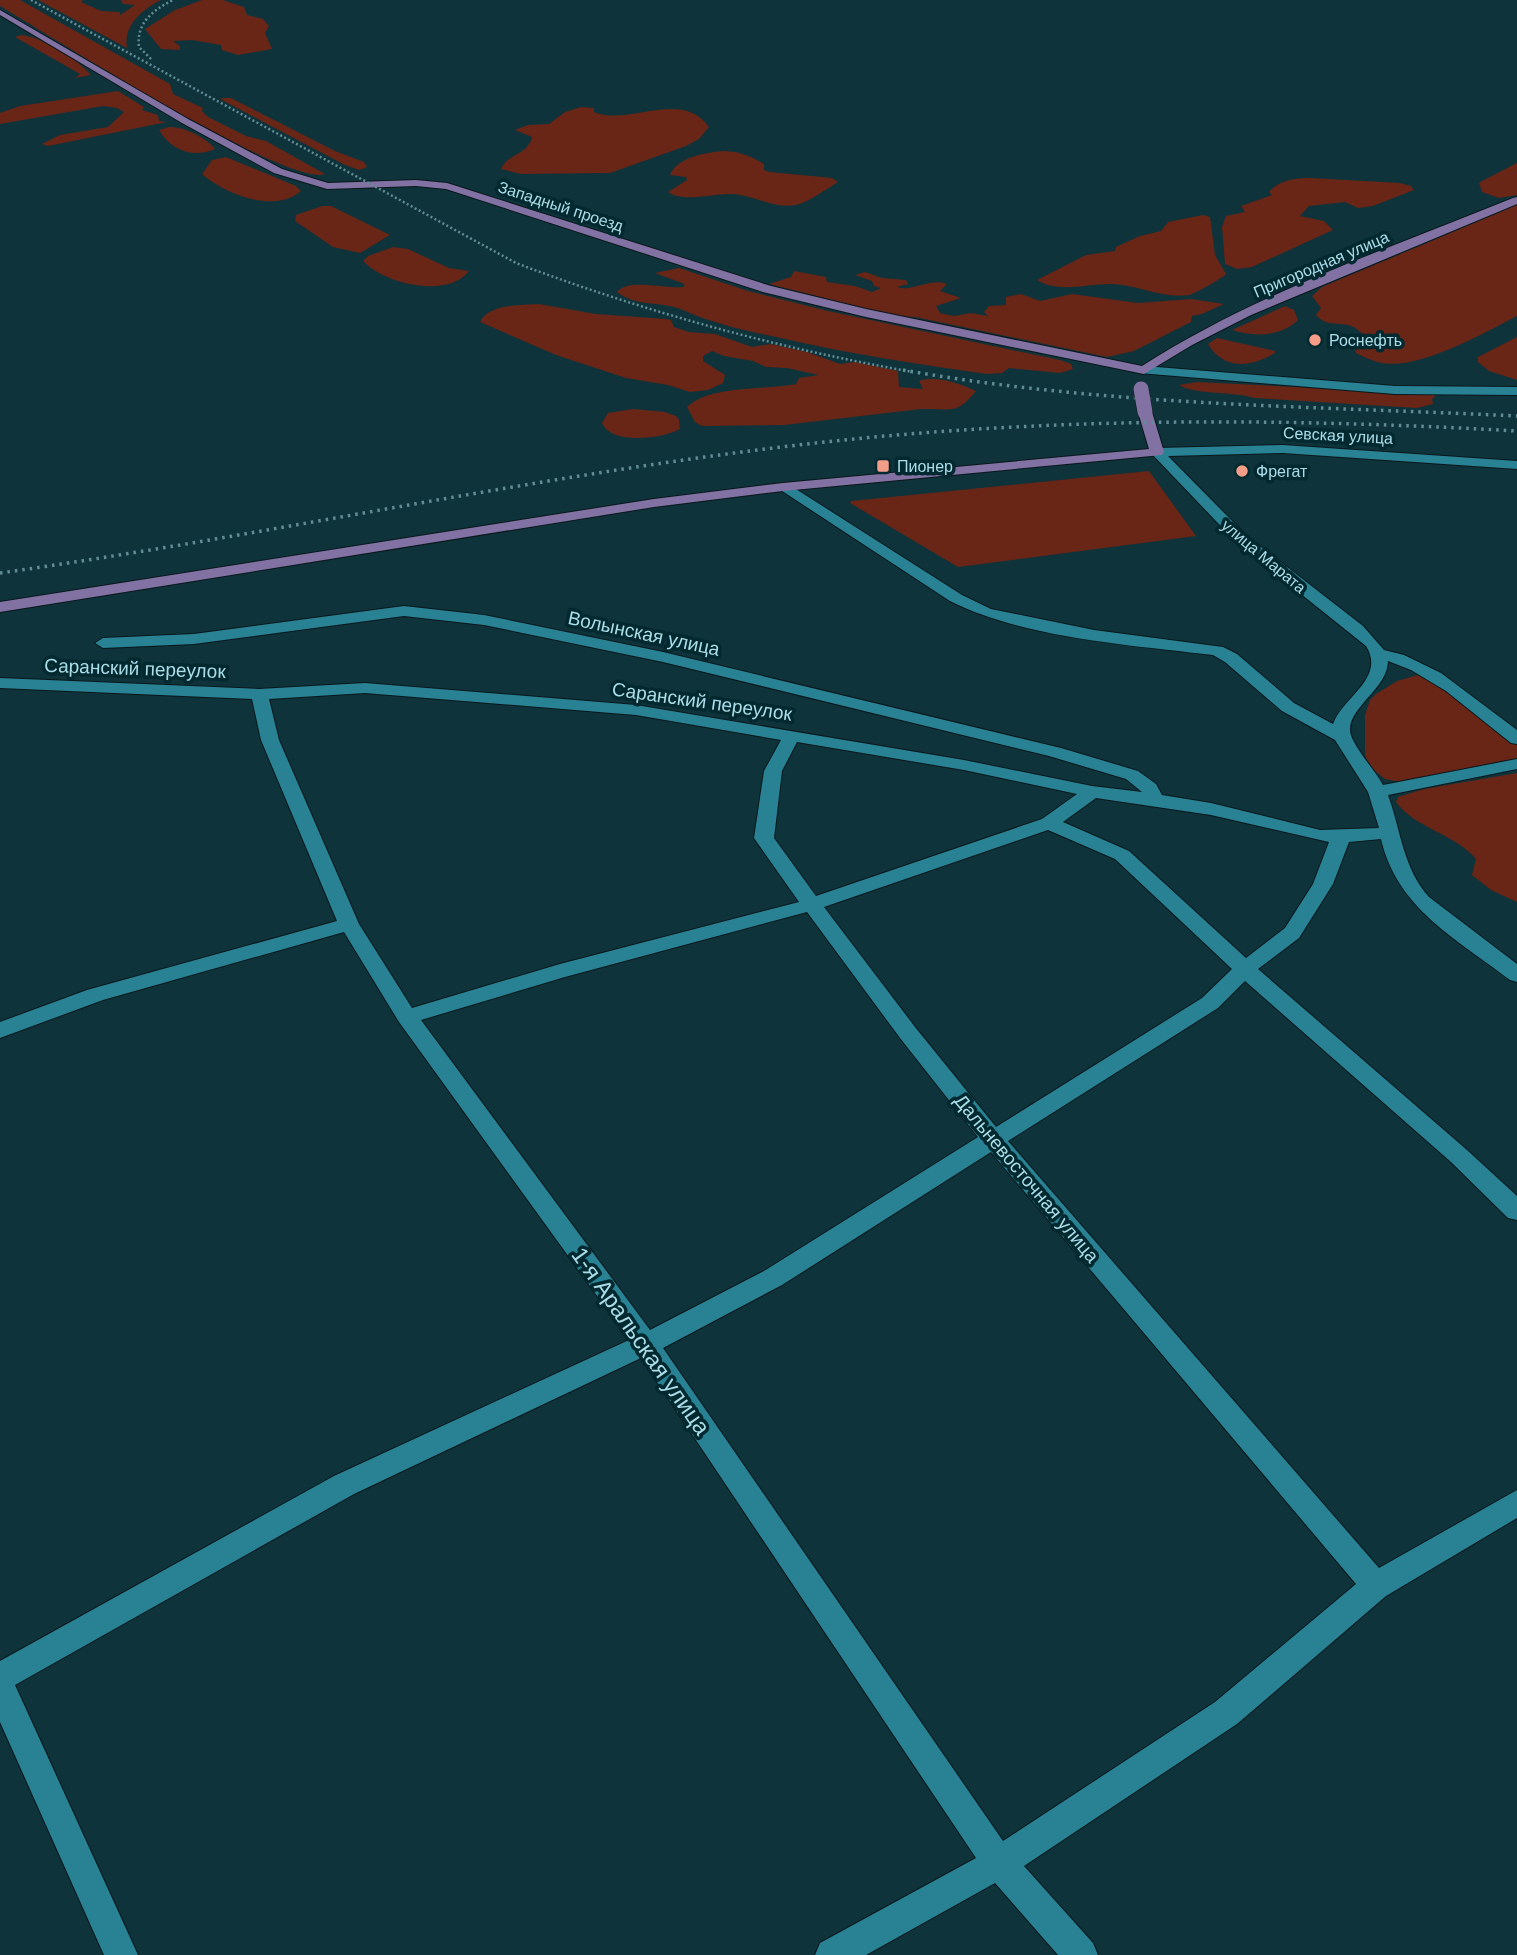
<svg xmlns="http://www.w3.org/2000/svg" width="1517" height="1955" font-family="Helvetica,sans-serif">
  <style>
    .green { fill: #692516 }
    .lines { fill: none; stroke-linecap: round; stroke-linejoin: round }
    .minor-casing { stroke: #0a181c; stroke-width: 2 }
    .major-casing { stroke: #0a181c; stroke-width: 2 }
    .minor { fill: #288294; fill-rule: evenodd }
    .major { fill: #8172a3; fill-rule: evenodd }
    .rail-far1 { stroke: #618d97; stroke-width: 2.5; stroke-dasharray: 2 2.5; stroke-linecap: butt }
    .rail { stroke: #618d97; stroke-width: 3.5; stroke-dasharray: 2.5 5; stroke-linecap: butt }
    .major-bridge-casing { stroke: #0a181c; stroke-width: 16; stroke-linecap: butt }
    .major-bridge { stroke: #8172a3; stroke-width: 15 }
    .poi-dot { fill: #f49e8a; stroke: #032930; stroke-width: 2.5 }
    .labels { text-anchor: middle; stroke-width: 7; stroke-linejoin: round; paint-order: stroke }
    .far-street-label { font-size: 16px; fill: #abdde9; stroke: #032930 }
    .far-poi-label { font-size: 16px; fill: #abdde9; stroke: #032930; text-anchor: start }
    .street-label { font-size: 19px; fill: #abdde9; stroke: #032930 }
    .near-street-label { font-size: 23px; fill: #abdde9; stroke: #032930 }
  </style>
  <rect width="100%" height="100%" fill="#0e333b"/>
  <!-- green -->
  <path class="green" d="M0,0H20L170,84L173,94L203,108L202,111L208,117L246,136L266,141L325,174C288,188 46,33 0,6Z
    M38,0H83L81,2L101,11L120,12V15L135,5L123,4L121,0H161C143,9 123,25 127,48Z
    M202,0H223L244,7L247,15L263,19L269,26L265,33L272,49L238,55L222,50L221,45L192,40L173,41L180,46V50L161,49L145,29L175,10Z
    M21,35C43,37 77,59 91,75L75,78L80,74L15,37Z
    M118,91L144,107L142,110L158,115L159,121L167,122L48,146L42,144L60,135L108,127L124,112L117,108L103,106L0,124V113L20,106Z
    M224,98H231L335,151L364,162L367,167L359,170L345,165L220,99Z
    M581,107L594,108V112C629,127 681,88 709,127L699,139L686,146L610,173L521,174L501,169C507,154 528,155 532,137L515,130L528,125L549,124L565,112Z
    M169,127C183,126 207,138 215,149C193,159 171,150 159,130Z
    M725,151C741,152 751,156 764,164V170L770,172L832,178L838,182C826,189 809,202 796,205C774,209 753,195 732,194C714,193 683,203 668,192L687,180L686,177L670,175C677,157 707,152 725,151Z
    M226,157L296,186L301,191C274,214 225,194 202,174L212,160Z
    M1517,163V195L1499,198L1482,192L1479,183L1482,181Z
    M1310,178L1400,183L1411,186L1414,190L1373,206L1358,208L1345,202L1309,206L1300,216L1324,221L1333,230L1252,267L1237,269L1225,264L1222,227L1226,216L1245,212L1241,206L1272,195L1269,192C1279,180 1295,178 1310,178Z
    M1517,205V316C1484,333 1419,370 1382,363C1372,361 1364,357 1356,353L1355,348L1363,342L1364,336C1348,315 1331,332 1316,315L1321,308L1312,296L1322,287Z
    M322,206H331L390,235L360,253L333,247L295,221L296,215Z
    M1203,215L1210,217L1215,255L1226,274C1223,278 1194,294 1189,295C1163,299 1138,285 1113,284C1088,283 1060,294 1037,280L1086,255L1115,251L1116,247L1140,236L1161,231L1168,222Z
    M393,247L408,249L449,268L469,271C448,299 384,284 363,261L368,256Z
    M679,268L748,291L828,311L1060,360L1071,364L1073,369L1060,373L1009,368L1002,373L987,374C918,364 849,354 781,338C747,331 714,324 683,310C662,301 636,307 617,292C628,278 665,289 683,287L685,285L682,283L655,273Z
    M794,271L826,277L827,282L855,286L872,292L881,288L874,286L872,281L855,275L865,272L882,278L906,280L908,284L897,287C911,292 928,279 944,283L947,284L940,291L961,298L936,306L940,313L954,316L971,313L988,316L984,312L989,306L1006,305V297L1021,294L1040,301L1072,294L1138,303L1191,299L1224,304L1202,314L1192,316L1191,322L1134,351L1107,357L915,317L895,316L769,284L791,277Z
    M539,304L596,314L666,319L671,320L674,327L689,332L715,334L752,347L771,344L807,352L840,364L855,362L898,371L899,387L923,389L919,381C936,375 961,384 976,391C956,416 951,408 921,409L784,425L702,426L695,422L687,407C709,385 766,390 796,384L799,378L819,375L787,368L766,367L753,361L724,356L712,351L703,356V361L725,375L723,383L708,390L690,392L668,385L626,378L556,355L480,322C488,304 521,305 539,304Z
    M1285,306L1294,310L1298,320C1281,337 1253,337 1232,330Z
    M1517,337V380L1489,371L1478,362V357Z
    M1217,338L1275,351V353C1252,367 1224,371 1208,344Z
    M1197,382L1431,394L1436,396L1432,399L1433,404L1417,408L1254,398C1233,391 1195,395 1179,385Z
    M633,409L665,412L676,416L679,420L680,429C662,439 611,445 602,423L608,413Z
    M1149,471L1196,536L958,567L850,503L851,501Z
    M1418,675L1441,685L1517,745V759L1401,782L1385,779L1370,767L1365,755V715L1370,700L1376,694L1397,681Z
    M1517,773V902L1491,890L1472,875L1476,859C1454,833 1416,829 1396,802L1398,797L1424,789Z"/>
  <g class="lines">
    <defs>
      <path id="minor" d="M1144,366L1395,386L1517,387V395L1395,394L1139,373V367Z
        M1283,445L1517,461V469L1283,453L1168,456L1247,536L1363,626L1384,650L1404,655L1441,673L1517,730V744L1511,743L1446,691L1411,670L1388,661C1388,691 1340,711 1352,738C1360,755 1374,769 1383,785L1517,759V769L1388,795C1401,831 1403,868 1429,897L1517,964V982L1510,980C1457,939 1397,909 1381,839L1349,842L1333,884L1299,938L1258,969L1467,1150L1517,1196V1220L1508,1218L1451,1162L1245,981L1218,1008L1008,1141L1379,1568L1517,1490V1518L1386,1596L1237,1724L1024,1866L1093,1943L1098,1955H1058L995,1883L866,1955H815L820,1943L976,1858L641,1358L354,1494L15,1685L138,1955H104L0,1722V1661L334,1476L629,1340L399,1022L344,932L103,1000L0,1038V1022L87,990L337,921L261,740L252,699L0,688V678L259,689L365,683L636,705L964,760L1092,786L1142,792L1126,779L1049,756L663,662L484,625L404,616L194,644L103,648L95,643L103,638L194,634L404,606L484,615L663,652L1061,748L1138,771L1156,784L1162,795L1211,803L1320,830L1379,828L1368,792L1335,740L1282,711L1225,662L1213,655C1132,645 1023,638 950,601L776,487L778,484H788L962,595L991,609L1094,630L1223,647L1237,654L1294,703L1333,724C1343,697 1386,678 1366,646L1237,543L1150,452L1157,448ZM365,693L636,715L781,740L764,771L754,838L799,902L560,964L412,1008L359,924L279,740L269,699ZM797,742L964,770L1077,794L1042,819L816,896L774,838L782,771ZM1096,798L1211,815L1329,842L1313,884L1285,928L1246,958L1129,851L1063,822ZM1048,830L1115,859L1232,969L1202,998L996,1127L915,1027L824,907ZM807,912L900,1038L978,1137L764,1271L650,1330L421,1020L565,977ZM991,1152L1356,1584L1215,1702L1003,1841L663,1348L782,1285Z"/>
      <path id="major" d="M0,10L188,119L282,169L328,183L416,180L447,183L771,286L866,309L1142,366C1256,293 1388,249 1513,198L1517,197V204L1251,315L1192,345L1144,374L866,317L763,292L446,189L416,186L327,189L274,173L182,123L0,15Z
        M1145,408L1152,412L1164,452L1162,455L783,491L654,507L0,612V602L654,499L783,483L1149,449L1138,412Z"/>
    </defs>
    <!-- minor casing -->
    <use href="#minor" class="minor-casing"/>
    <!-- major casing -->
    <use href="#major" class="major-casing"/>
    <!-- minor -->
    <use href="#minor" class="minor"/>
    <!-- major -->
    <use href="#major" class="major"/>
    <!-- rail-far1 -->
    <path class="rail-far1" d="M31,0L516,263C645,312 777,348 913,372
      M151,59L139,47C136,23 153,10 173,0"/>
    <!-- rail -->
    <path class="rail" d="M903,370C1106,406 1311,406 1517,416
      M0,573C279,534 554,471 834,441C1062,417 1289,418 1517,431"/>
    <defs>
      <path id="major-bridge" d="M1141,389L1145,412"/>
    </defs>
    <!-- major-bridge casing -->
    <use href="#major-bridge" class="major-bridge-casing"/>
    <!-- major-bridge -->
    <use href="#major-bridge" class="major-bridge"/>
  </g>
  <!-- markers -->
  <g class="poi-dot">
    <circle cx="1315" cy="340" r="7"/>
    <rect x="876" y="459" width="14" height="14" rx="3.5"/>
    <circle cx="1242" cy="471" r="7"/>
  </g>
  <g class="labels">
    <!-- far-street labels -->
    <g class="far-street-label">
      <text transform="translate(561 206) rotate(18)" y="6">Западный проезд</text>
      <text transform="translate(1321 264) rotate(-23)" y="6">Пригородная улица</text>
      <text transform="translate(1338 435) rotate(3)" y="6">Севская улица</text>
      <text transform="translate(1264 556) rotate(40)" y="6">улица Марата</text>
    </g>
    <!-- far-poi labels -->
    <g class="far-poi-label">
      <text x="1329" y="346">Роснефть</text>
      <text x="897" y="472">Пионер</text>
      <text x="1256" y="477">Фрегат</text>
    </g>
    <!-- street labels -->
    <g class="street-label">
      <text transform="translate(644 633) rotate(12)" y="7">Волынская улица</text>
      <text transform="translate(135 668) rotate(2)" y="7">Саранский переулок</text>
      <text transform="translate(702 701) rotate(8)" y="7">Саранский переулок</text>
      <text transform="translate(1027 1178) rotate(50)" y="7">Дальневосточная улица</text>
    </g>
    <!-- near-street labels -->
    <g class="near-street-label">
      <text transform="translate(641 1341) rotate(55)" y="8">1-я Аральская улица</text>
    </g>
  </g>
</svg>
